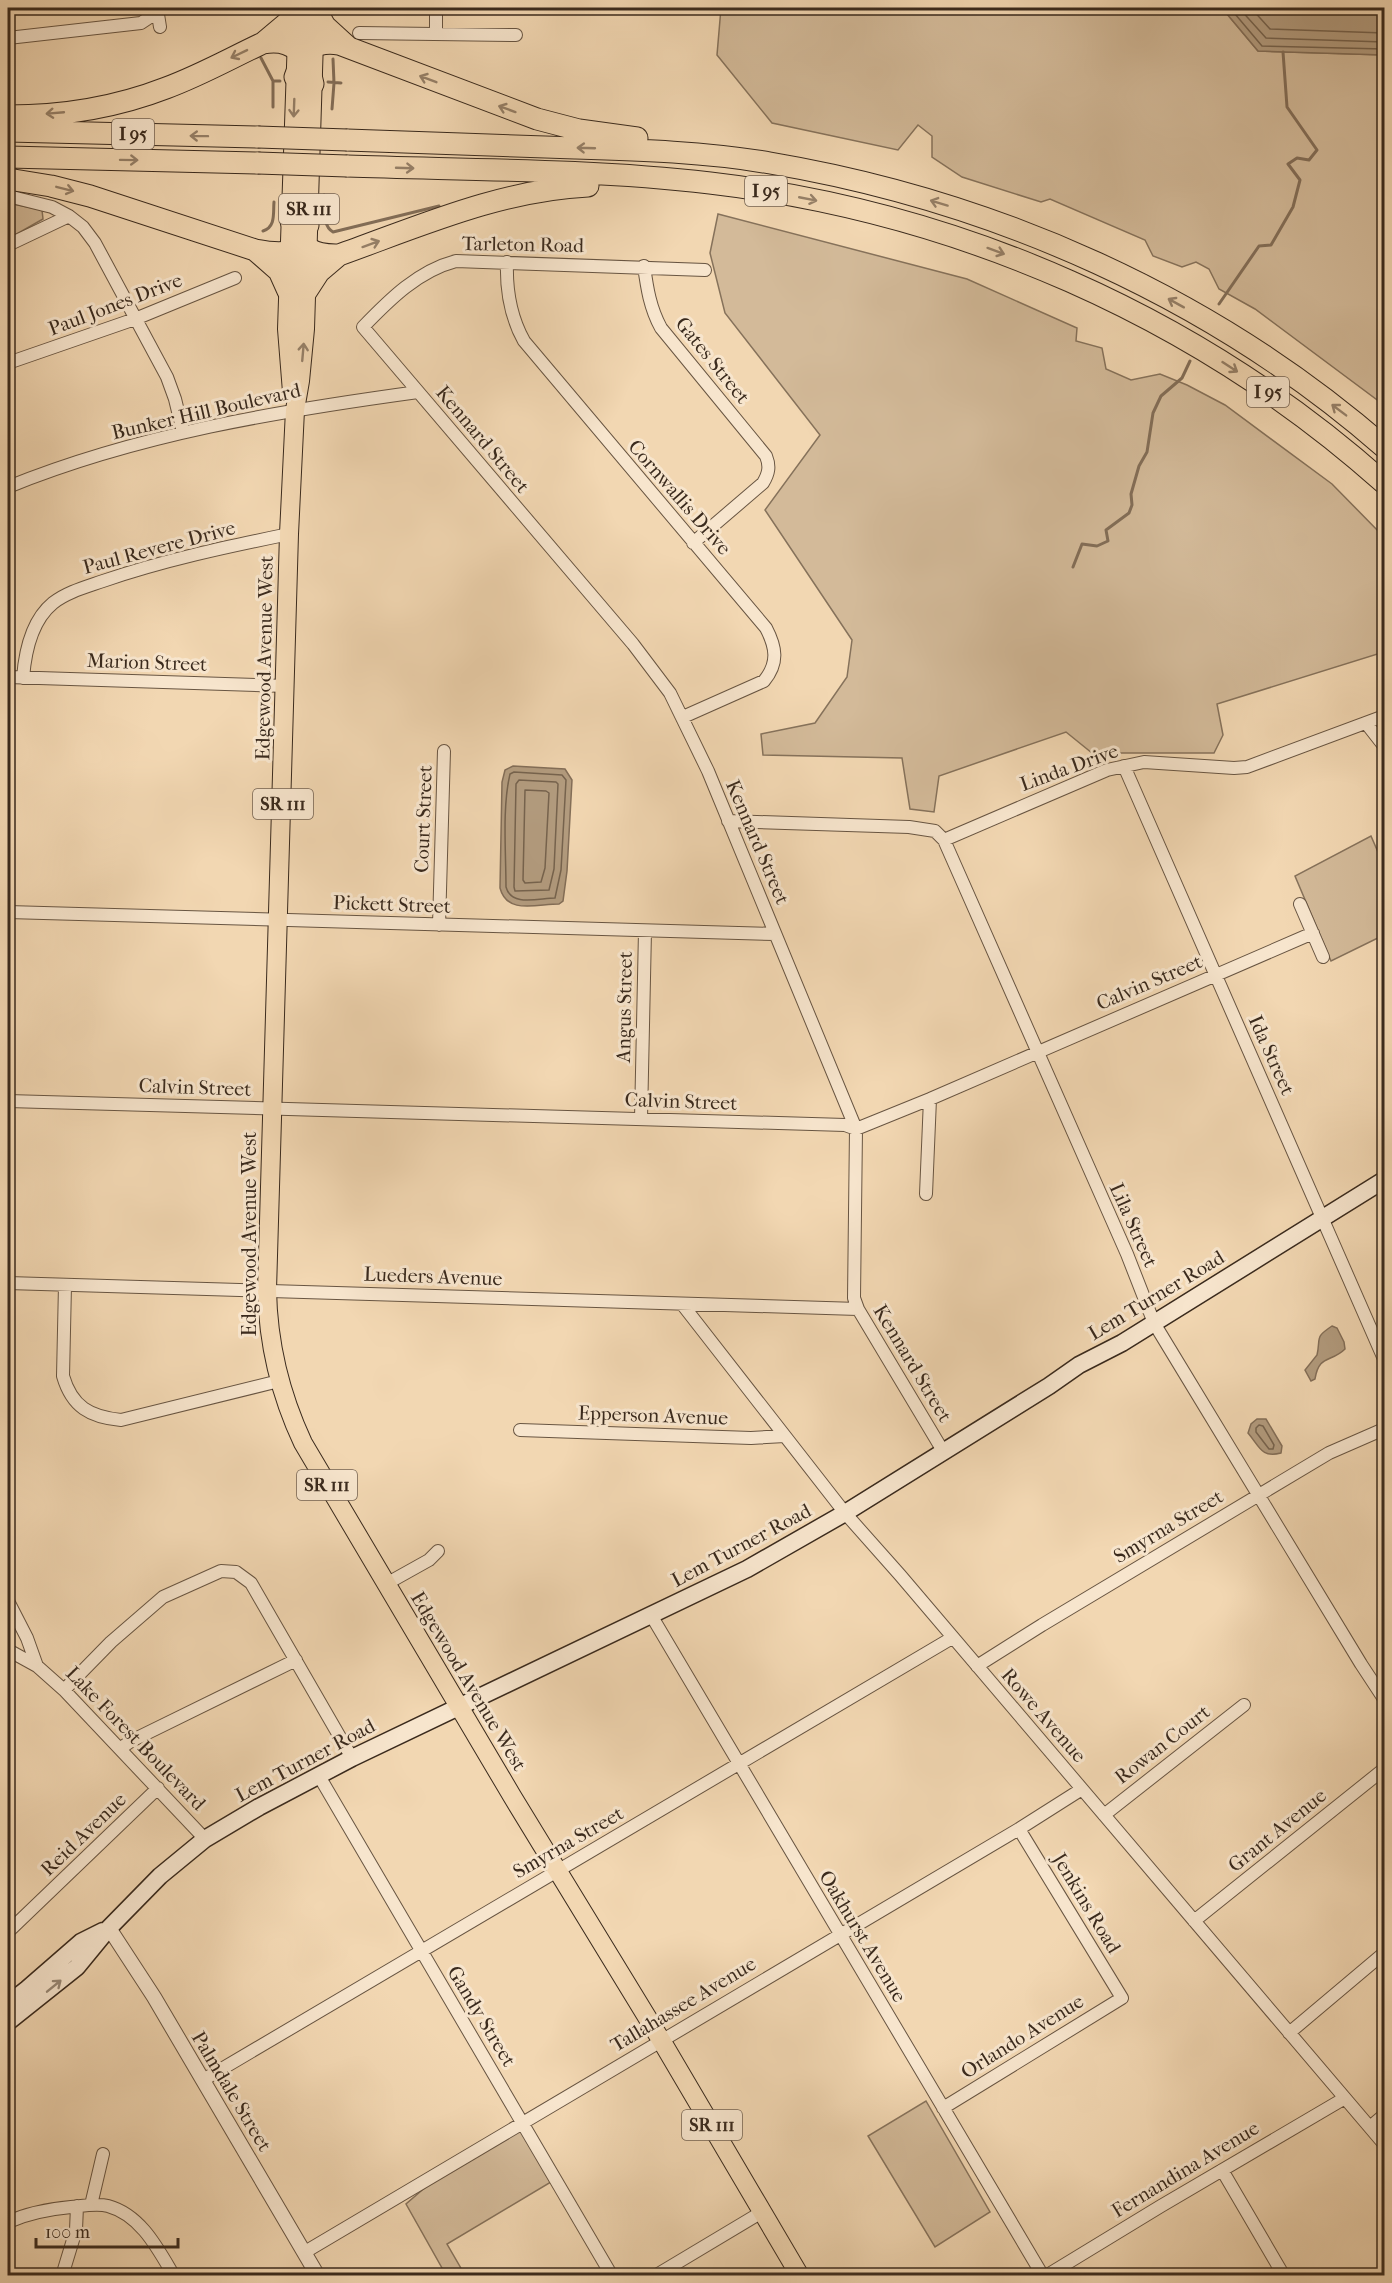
<svg xmlns="http://www.w3.org/2000/svg" width="1392" height="2283" font-family="'IM FELL French Canon',serif">
  <style>
    .green { fill: #d3ba99; stroke: #86725b; stroke-width: 1.5 }
    .water { fill: #b39c7f; stroke: #836e58; stroke-width: 1.5 }
    .lines { fill: none; stroke-linecap: round; stroke-linejoin: round }
    .shore { stroke: #76634e; stroke-width: 1.5 }
    .stream { stroke: #836e58; stroke-width: 3 }
    .minor-casing { stroke: #685542; stroke-width: 14 }
    .tertiary-casing { stroke: #685542; stroke-width: 16 }
    .secondary-casing { stroke: #3a2a1d; stroke-width: 19 }
    .primary-casing { stroke: #3a2a1d; stroke-width: 20 }
    .motorway-casing { stroke: #3a2a1d; stroke-width: 23 }
    .minor { stroke: #f7e5cd; stroke-width: 12 }
    .tertiary { stroke: #f7e5cd; stroke-width: 14 }
    .secondary { stroke: #f7e5cd; stroke-width: 16 }
    .primary { stroke: #f2d7b2; stroke-width: 18 }
    .motorway { stroke: #f2d7b2; stroke-width: 21 }
    .motorway-bridge-casing { stroke: #3a2a1d; stroke-width: 23; stroke-linecap: butt }
    .motorway-bridge { stroke: #f2d7b2; stroke-width: 21 }
    .oneway { stroke: #968068 }
    .oneway2 { stroke: #988875 }
    .labels { text-anchor: middle; stroke-width: 6; stroke-linejoin: round; paint-order: stroke }
    .shield { fill: #f7e5cd; stroke: #736252; stroke-width: 1.5 }
    .shield-label { font-size: 18px; font-weight: bold; fill: #3a2a1d }
    .street-label { font-size: 20px; fill: #3a2a1d; stroke: #f7e5cd }
  </style>
  <rect width="100%" height="100%" fill="#f2d7b2"/>
  <filter id="stains"><feTurbulence type="fractalNoise" baseFrequency=".00333" numOctaves="4"/><feColorMatrix values="0 0 0 0 .2 0 0 0 0 .09 0 0 0 0 .02 0 0 0 .5 -.17"/></filter>
  <radialGradient id="worn" r=".72"><stop offset=".6" stop-color="#630" stop-opacity="0"/><stop offset="1" stop-color="#630" stop-opacity=".3"/></radialGradient>
  <!-- green -->
  <path class="green" d="M721,8H1222L1258,51L1384,55V405L1255,309L1219,289L1209,269L1196,262L1182,267L1153,256L1145,240L1050,199L1041,202L962,177L932,157V136L918,125L898,150L772,123L717,55Z
    M8,203L42,210L43,219L15,235L8,237Z
    M718,214L967,279L1077,328L1076,341L1102,348L1106,369L1131,380L1160,374L1187,385L1225,405L1332,484L1384,537V652L1217,704L1223,735L1214,753H1092L1066,732L939,776L934,812L910,809L902,758L763,755L761,734L815,723L847,677L852,640L765,510L820,435L725,313L710,253Z
    M1371,836L1384,866V935L1331,961L1295,876Z
    M926,2101L990,2212L935,2247L868,2136Z
    M519,2128L551,2182L447,2244L462,2270L454,2275H446L406,2204L435,2179Z"/>
  <!-- water -->
  <path class="water" d="M1222,8H1384V55L1258,51Z
    M513,766L565,769L572,780L567,871L563,901L559,904C537,904 507,915 500,888L502,782L505,770Z
    M1332,1326L1337,1328L1344,1342L1345,1349C1331,1363 1319,1354 1315,1379L1311,1381L1305,1370L1317,1355C1321,1337 1314,1338 1332,1326Z
    M1257,1419H1266L1282,1446L1281,1453C1261,1458 1260,1447 1248,1433L1251,1424Z"/>
  <g class="lines">
    <!-- shore -->
    <path class="shore" d="M1230,8L1262,46L1384,49
      M1239,8L1266,38L1384,42
      M1251,8L1270,29L1384,33
      M514,772L562,775L566,780L561,870L555,898C539,898 511,907 506,887C506,852 502,808 510,774Z
      M519,780L556,782L558,784L554,869L549,890L515,891L514,887L516,784Z
      M525,790L546,791L549,793L545,868L541,882L525,883L523,880Z
      M1259,1425L1263,1426L1274,1445L1273,1449H1269L1256,1432V1428Z"/>
    <!-- stream -->
    <path class="stream" d="M261,58L273,81V107
      M273,81H280
      M328,82L341,83
      M332,109L334,83L333,59
      M324,195C326,207 321,225 333,232L439,206
      M263,231C276,227 273,213 274,202
      M1219,304L1259,246L1271,245L1293,207L1300,180L1288,164L1297,158L1309,160L1317,150L1287,107L1283,52
      M1073,567L1082,544L1097,546L1108,541L1106,530L1129,513L1132,505L1131,494L1139,466L1147,452L1153,413L1161,396L1182,378L1190,361"/>
    <defs>
      <path id="minor" d="M157,8L160,27
        M359,33L516,35
        M436,34V8
        M8,38L141,23L153,15L156,8
        M8,196L52,207L69,216L83,227L95,243L167,377L175,399L183,432
        M8,245L69,216
        M507,262C506,290 510,316 524,341L766,628C776,647 779,663 764,681L683,717
        M644,266C647,288 650,308 661,328L766,456C770,466 769,473 763,483L693,543
        M705,270L456,261C418,271 390,299 363,327L633,644L670,693L708,771L856,1129L854,1298L858,1309L943,1451
        M8,363L135,319L235,278
        M8,487C138,434 279,411 418,392
        M8,677L286,686
        M23,678C25,652 31,621 53,603C67,592 86,587 103,581C164,560 226,547 289,534
        M1366,723L1384,746
        M1124,766L1384,1359
        M728,821L909,827L935,831L944,840L1127,1254L1154,1323L1361,1664L1384,1699
        M944,840L1107,770L1144,762L1234,768L1247,767L1384,716
        M1300,904L1323,957
        M8,912L775,934
        M439,925L444,751
        M8,1101L845,1125L856,1129L930,1099L1313,933
        M641,1119L645,931
        M926,1194L930,1099
        M8,1283L858,1309
        M65,1285L63,1376C72,1407 90,1417 121,1420L279,1381
        M682,1304L845,1513L900,1575L1384,2144
        M520,1430L751,1438L785,1436
        M386,1584L429,1560L438,1551
        M8,1601L27,1638L37,1666
        M651,1615L1043,2276
        M8,1650L37,1666L64,1690L205,1839
        M977,1666L1042,1625L1329,1453L1384,1429
        M64,1690L111,1642L163,1597L221,1571L236,1572L251,1583L352,1758
        M121,1748L131,1741L296,1660
        M319,1776L612,2276
        M1104,1815L1244,1705
        M1194,1921L1384,1769
        M8,1932L158,1788
        M1289,2033L1384,1953
        M203,2080L952,1638
        M943,2108L1122,1998L1019,1829
        M1370,2127L1384,2115
        M1222,2170L1284,2276
        M91,2205L103,2154
        M8,2222C28,2213 49,2209 71,2207C82,2206 97,2203 108,2206C141,2215 158,2249 174,2276
        M305,2252L1019,1829L1082,1789
        M62,2276L76,2230L77,2206
        M655,2276L762,2212
        M1046,2276L1161,2206L1345,2098"/>
      <path id="tertiary" d="M109,1928L154,1997L318,2276"/>
      <path id="secondary" d="M8,2004L27,1989L81,1942L103,1931
        M8,2022L77,1967L109,1928L160,1876L205,1839L259,1807L352,1758L747,1569L845,1513L1049,1386L1079,1365L1122,1343L1384,1180"/>
      <path id="primary" d="M315,8L305,329L300,381L295,410L289,534L267,1290C268,1345 280,1394 303,1443L512,1796L661,2040L800,2276
        M292,392L287,329L298,8"/>
      <path id="motorway" d="M315,8L325,26L348,47
        M263,43L288,22L296,8
        M295,77C303,53 311,40 339,44L537,119L579,130L637,138
        M8,116C61,116 117,107 166,88C199,76 231,58 263,43C294,37 307,56 313,84
        M8,131L258,137
        M347,140C423,143 499,145 575,148C640,150 706,152 770,163C995,201 1212,297 1384,447
        M8,157L258,163
        M347,166C467,170 590,169 710,183C958,212 1197,316 1384,483
        M8,179L51,186L90,196L255,250C284,255 297,257 308,225
        M291,221C298,246 312,256 339,255C420,226 501,190 588,186
        M255,250L279,271L288,291
        M306,292L319,272L339,255"/>
    </defs>
    <!-- minor casing -->
    <use href="#minor" class="minor-casing"/>
    <!-- tertiary casing -->
    <use href="#tertiary" class="tertiary-casing"/>
    <!-- secondary casing -->
    <use href="#secondary" class="secondary-casing"/>
    <!-- primary casing -->
    <use href="#primary" class="primary-casing"/>
    <!-- motorway casing -->
    <use href="#motorway" class="motorway-casing"/>
    <!-- minor -->
    <use href="#minor" class="minor"/>
    <!-- tertiary -->
    <use href="#tertiary" class="tertiary"/>
    <!-- secondary -->
    <use href="#secondary" class="secondary"/>
    <!-- primary -->
    <use href="#primary" class="primary"/>
    <!-- motorway -->
    <use href="#motorway" class="motorway"/>
    <defs>
      <path id="motorway-bridge" d="M258,137L347,140
        M258,163L347,166"/>
    </defs>
    <!-- motorway-bridge casing -->
    <use href="#motorway-bridge" class="motorway-bridge-casing"/>
    <!-- motorway-bridge -->
    <use href="#motorway-bridge" class="motorway-bridge"/>
  </g>
  <!-- one-way arrows -->
  <defs><path id="oneway-shaft" d="M-6 0H5M1.5-3L5.5 0L1.5 3" fill="none" stroke-width="1.6" stroke-linecap="round" stroke-linejoin="round" transform="scale(1.5)"/></defs>
  <g class="oneway">
    <use href="#oneway-shaft" transform="translate(239 54) rotate(154)"/>
    <use href="#oneway-shaft" transform="translate(428 79) rotate(-159)"/>
    <use href="#oneway-shaft" transform="translate(294 108) rotate(92)"/>
    <use href="#oneway-shaft" transform="translate(507 109) rotate(-160)"/>
    <use href="#oneway-shaft" transform="translate(55 113) rotate(175)"/>
    <use href="#oneway-shaft" transform="translate(199 136) rotate(-179)"/>
    <use href="#oneway-shaft" transform="translate(586 148) rotate(-178)"/>
    <use href="#oneway-shaft" transform="translate(129 160) rotate(1)"/>
    <use href="#oneway-shaft" transform="translate(405 168) rotate(2)"/>
    <use href="#oneway-shaft" transform="translate(65 189) rotate(14)"/>
    <use href="#oneway-shaft" transform="translate(808 199) rotate(11)"/>
    <use href="#oneway-shaft" transform="translate(939 203) rotate(-163)"/>
    <use href="#oneway-shaft" transform="translate(371 244) rotate(-20)"/>
    <use href="#oneway-shaft" transform="translate(996 251) rotate(20)"/>
    <use href="#oneway-shaft" transform="translate(1176 303) rotate(-151)"/>
    <use href="#oneway-shaft" transform="translate(303 352) rotate(-85)"/>
    <use href="#oneway-shaft" transform="translate(1230 367) rotate(33)"/>
    <use href="#oneway-shaft" transform="translate(1339 410) rotate(-143)"/>
  </g>
  <use class="oneway2" href="#oneway-shaft" transform="translate(54 1986) rotate(-39)"/>
  <g class="labels">
    <!-- shield labels -->
    <g class="shield">
      <rect x="112" y="119" width="42" height="30" rx="4.5"/>
      <rect x="745" y="176" width="42" height="30" rx="4.5"/>
      <rect x="279" y="194" width="60" height="30" rx="4.5"/>
      <rect x="1247" y="377" width="42" height="30" rx="4.5"/>
      <rect x="253" y="789" width="60" height="30" rx="4.5"/>
      <rect x="297" y="1470" width="60" height="30" rx="4.5"/>
      <rect x="682" y="2110" width="60" height="30" rx="4.5"/>
    </g>
    <g class="shield-label">
      <text x="133" y="140">I 95</text>
      <text x="766" y="197">I 95</text>
      <text x="309" y="215">SR 111</text>
      <text x="1268" y="398">I 95</text>
      <text x="283" y="810">SR 111</text>
      <text x="327" y="1491">SR 111</text>
      <text x="712" y="2131">SR 111</text>
    </g>
    <!-- street labels -->
    <g class="street-label">
      <text transform="translate(523 244) rotate(1)" y="7">Tarleton Road</text>
      <text transform="translate(115 304) rotate(-21)" y="7">Paul Jones Drive</text>
      <text transform="translate(713 360) rotate(51)" y="7">Gates Street</text>
      <text transform="translate(206 411) rotate(-13)" y="7">Bunker Hill Boulevard</text>
      <text transform="translate(483 439) rotate(50)" y="7">Kennard Street</text>
      <text transform="translate(680 497) rotate(49)" y="7">Cornwallis Drive</text>
      <text transform="translate(159 547) rotate(-15)" y="7">Paul Revere Drive</text>
      <text transform="translate(264 658) rotate(-89)" y="7">Edgewood Avenue West</text>
      <text transform="translate(147 662) rotate(2)" y="7">Marion Street</text>
      <text transform="translate(1069 767) rotate(-20)" y="7">Linda Drive</text>
      <text transform="translate(423 819) rotate(-88)" y="7">Court Street</text>
      <text transform="translate(758 842) rotate(67)" y="7">Kennard Street</text>
      <text transform="translate(392 904) rotate(2)" y="7">Pickett Street</text>
      <text transform="translate(1149 982) rotate(-23)" y="7">Calvin Street</text>
      <text transform="translate(624 1007) rotate(-89)" y="7">Angus Street</text>
      <text transform="translate(1272 1055) rotate(66)" y="7">Ida Street</text>
      <text transform="translate(195 1087) rotate(2)" y="7">Calvin Street</text>
      <text transform="translate(681 1101) rotate(2)" y="7">Calvin Street</text>
      <text transform="translate(1134 1225) rotate(66)" y="7">Lila Street</text>
      <text transform="translate(249 1234) rotate(-90)" y="7">Edgewood Avenue West</text>
      <text transform="translate(433 1276) rotate(2)" y="7">Lueders Avenue</text>
      <text transform="translate(1156 1295) rotate(-31)" y="7">Lem Turner Road</text>
      <text transform="translate(913 1363) rotate(59)" y="7">Kennard Street</text>
      <text transform="translate(653 1415) rotate(2)" y="7">Epperson Avenue</text>
      <text transform="translate(1168 1526) rotate(-31)" y="7">Smyrna Street</text>
      <text transform="translate(741 1545) rotate(-28)" y="7">Lem Turner Road</text>
      <text transform="translate(469 1681) rotate(59)" y="7">Edgewood Avenue West</text>
      <text transform="translate(1044 1715) rotate(49)" y="7">Rowe Avenue</text>
      <text transform="translate(136 1738) rotate(46)" y="7">Lake Forest Boulevard</text>
      <text transform="translate(1162 1744) rotate(-38)" y="7">Rowan Court</text>
      <text transform="translate(305 1760) rotate(-28)" y="7">Lem Turner Road</text>
      <text transform="translate(1277 1830) rotate(-39)" y="7">Grant Avenue</text>
      <text transform="translate(83 1834) rotate(-44)" y="7">Reid Avenue</text>
      <text transform="translate(568 1842) rotate(-30)" y="7">Smyrna Street</text>
      <text transform="translate(1087 1903) rotate(59)" y="7">Jenkins Road</text>
      <text transform="translate(863 1936) rotate(59)" y="7">Oakhurst Avenue</text>
      <text transform="translate(683 2004) rotate(-31)" y="7">Tallahassee Avenue</text>
      <text transform="translate(482 2016) rotate(59)" y="7">Gandy Street</text>
      <text transform="translate(1022 2036) rotate(-32)" y="7">Orlando Avenue</text>
      <text transform="translate(232 2091) rotate(59)" y="7">Palmdale Street</text>
      <text transform="translate(1185 2169) rotate(-31)" y="7">Fernandina Avenue</text>
    </g>
  </g>
  <!-- margin -->
  <rect width="1392" height="2283" fill="none" stroke="#f2d7b2" stroke-width="30"/>
  <rect x="9" y="9" width="1374" height="2265" fill="none" stroke="#3a2a1d" stroke-width="3"/>
  <rect x="15" y="15" width="1362" height="2253" fill="none" stroke="#3a2a1d" stroke-width="1.5"/>
  <!-- scale -->
  <path d="M36 2238v9h142v-9" fill="none" stroke="#3a2a1d" stroke-width="3"/>
  <text x="45" y="2238" font-size="18" fill="#3a2a1d" stroke="#f7e5cd" stroke-width="4.5" paint-order="stroke">100 m</text>
  <rect width="100%" height="100%" filter="url(#stains)"/>
  <rect width="100%" height="100%" fill="url(#worn)"/>
</svg>
